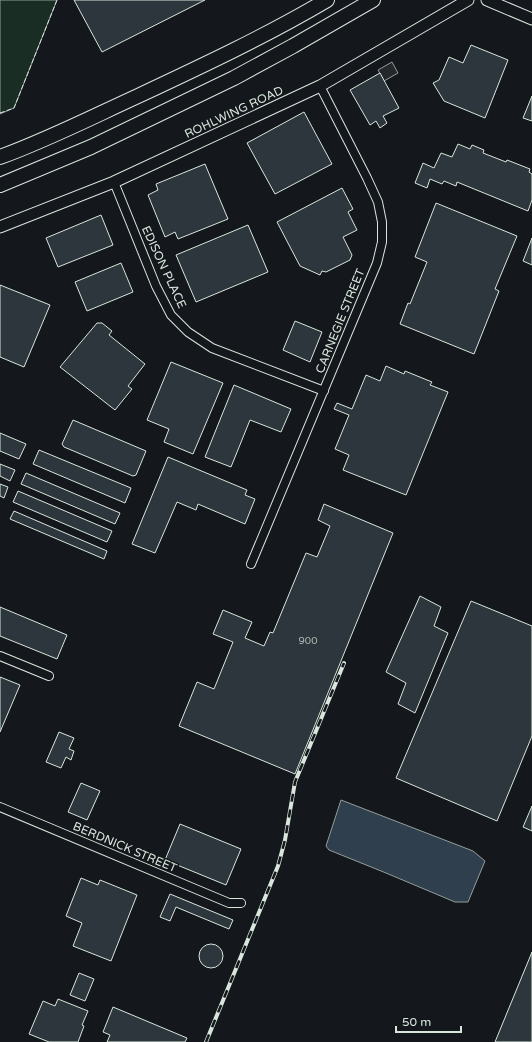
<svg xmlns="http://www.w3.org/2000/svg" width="532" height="1042" font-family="'Varela Round',sans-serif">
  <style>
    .green { fill: #1a2d24; stroke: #939e99 }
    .parking { fill: #24282b; stroke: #939e99 }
    .water { fill: #2f3f4d; stroke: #939e99 }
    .building { fill: #2c363c; stroke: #d8e6dc }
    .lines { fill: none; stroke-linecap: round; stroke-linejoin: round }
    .minor-casing { stroke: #d8e6dc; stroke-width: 10 }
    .secondary-casing { stroke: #d8e6dc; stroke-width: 13 }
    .motorway-casing { stroke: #d8e6dc; stroke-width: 16 }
    .minor { stroke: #14181c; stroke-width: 8 }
    .secondary { stroke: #14181c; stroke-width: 11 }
    .motorway { stroke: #14181c; stroke-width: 14 }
    .rail-casing { stroke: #d8e6dc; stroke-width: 4 }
    .rail { stroke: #14181c; stroke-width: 2.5; stroke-dasharray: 8; stroke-linecap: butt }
    .fence { stroke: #d8e6dc; stroke-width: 1; stroke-dasharray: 5 2; stroke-linecap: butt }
    .labels { text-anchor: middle; stroke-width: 3; stroke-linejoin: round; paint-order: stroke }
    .number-label { font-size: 10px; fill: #adbab4 }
    .street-label { font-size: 12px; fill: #d8e6dc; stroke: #14181c }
  </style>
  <rect width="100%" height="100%" fill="#14181c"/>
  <!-- green -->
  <path class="green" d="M0,0H57L14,108L0,114Z"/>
  <!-- parking -->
  <path class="parking" d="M392,62L398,73L384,81L378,70Z"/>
  <!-- water -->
  <path class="water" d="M341,800L473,851L485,861L468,902H455L386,873L329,850L326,846Z"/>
  <!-- building -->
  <path class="building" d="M74,0H205L102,52Z
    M471,45L508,60L485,118L444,101L433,83L439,80L449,57L463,63Z
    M380,73L399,108L383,116L387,123L380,128L376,121L370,125L350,90Z
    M532,96V121L523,118Z
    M304,112L332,164L275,194L247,143Z
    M458,144L470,149L472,145L484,150L483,153L506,162L507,160L530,169L529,172L532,174V200L528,211L457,182L456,186L444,181L442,184L430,179L427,188L415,183L423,163L434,168L441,153L452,157Z
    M205,164L228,219L178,239L175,232L165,237L148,195L158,190L156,184Z
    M342,188L353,209L348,212L357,230L343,237L352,255L350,260L326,272L322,271L320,275L300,266L277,222Z
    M436,203L517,236L495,289L499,291L474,354L400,324L408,303L410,304L427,262L415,257Z
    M101,215L113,245L58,267L46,238Z
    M248,225L268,272L196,302L176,255Z
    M532,238V265L523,261Z
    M121,263L133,292L87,311L75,282Z
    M0,285L50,305L24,367L0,357Z
    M295,321L322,332L310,362L283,350Z
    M97,323H102L112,331L109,335L145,364L128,386L132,389L115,410L60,367Z
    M171,362L223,383L193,454L164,442L169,429L147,420Z
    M386,366L404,374L405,371L432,382L430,385L448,392L406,495L343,470L349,455L335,449L349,415L334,409L337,403L352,409L366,375L380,381Z
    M234,385L291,409L281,432L250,420L231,467L205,457Z
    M73,420L146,451L136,475L133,476L64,447L62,444Z
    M0,433L26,444L19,459L0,451Z
    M39,450L131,488L125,503L33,464Z
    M168,457L247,490L245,495L255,499L245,524L198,504L196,510L177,502L155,553L132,544Z
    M0,464L15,470L10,481L0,476Z
    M26,473L120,513L115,524L21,484Z
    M0,484L8,487L4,498L0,496Z
    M18,491L112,531L107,542L13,502Z
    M324,504L393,533L295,774L179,726L197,682L214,689L233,642L213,634L223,610L252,622L245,638L264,646L270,632L273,633L306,553L317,557L330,526L318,520Z
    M14,511L107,551L104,559L10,519Z
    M420,596L441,607L434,626L448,633L415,713L398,704L406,683L386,672Z
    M471,601L532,626V736L497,821L396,778Z
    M0,607L67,635L57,659L0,636Z
    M0,677L20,685L0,732Z
    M59,732L74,738L69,749L74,751L71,760L66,757L61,768L46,762Z
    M81,783L100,791L87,820L68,812Z
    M532,806V831L523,827Z
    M180,824L241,849L226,885L165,860Z
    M81,878L98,885L100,880L137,895L111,961L73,946L82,923L66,916Z
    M170,894L233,920L229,929L176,907L170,921L160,917Z
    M199 956a12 12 0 1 1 24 0a12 12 0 1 1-24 0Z
    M532,952V1042H495Z
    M79,973L94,979L85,1001L70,995Z
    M58,999L88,1011L82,1025L84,1026L78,1042H49L29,1034L43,1001L55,1006Z
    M113,1007L187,1038L185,1042H107L110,1035L103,1032Z"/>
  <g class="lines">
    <defs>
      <path id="minor" d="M114,182L156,286L171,315L188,332L212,348L324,391
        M251,564L377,263L382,242V222L378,202L367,178L320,86
        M0,656L49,676
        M0,807L229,903H241"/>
      <path id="secondary" d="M487,0L532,19
        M0,227L114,182L320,86L468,0"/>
      <path id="motorway" d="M0,157C47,140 92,117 138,96C202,66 266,36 327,0
        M0,185L91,147L234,78L293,46L373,0"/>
    </defs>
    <!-- minor casing -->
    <use href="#minor" class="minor-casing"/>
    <!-- secondary casing -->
    <use href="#secondary" class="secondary-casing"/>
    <!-- motorway casing -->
    <use href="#motorway" class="motorway-casing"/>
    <!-- minor -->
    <use href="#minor" class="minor"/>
    <!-- secondary -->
    <use href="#secondary" class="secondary"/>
    <!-- motorway -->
    <use href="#motorway" class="motorway"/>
    <defs>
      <path id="rail" d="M206,1042L278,866L285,840L295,782L344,663"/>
    </defs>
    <!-- rail casing -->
    <use href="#rail" class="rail-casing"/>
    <!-- rail -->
    <use href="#rail" class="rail"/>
    <!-- fence -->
    <path class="fence" d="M0,113L14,108L57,0"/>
  </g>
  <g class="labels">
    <!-- number labels -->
    <g class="number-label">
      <text x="308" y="644">900</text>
    </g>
    <!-- street labels -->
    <g class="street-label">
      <text transform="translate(234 112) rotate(-25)" y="4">ROHLWING ROAD</text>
      <text transform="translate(164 267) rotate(65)" y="4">EDISON PLACE</text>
      <text transform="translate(340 321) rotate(-68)" y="4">CARNEGIE STREET</text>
      <text transform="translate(125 847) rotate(23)" y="4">BERDNICK STREET</text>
    </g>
  </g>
  <!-- scale -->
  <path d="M396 1026v6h65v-6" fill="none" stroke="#d8e6dc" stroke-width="2"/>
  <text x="402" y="1026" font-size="12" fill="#d8e6dc" stroke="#14181c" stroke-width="3" paint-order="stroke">50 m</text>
</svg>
